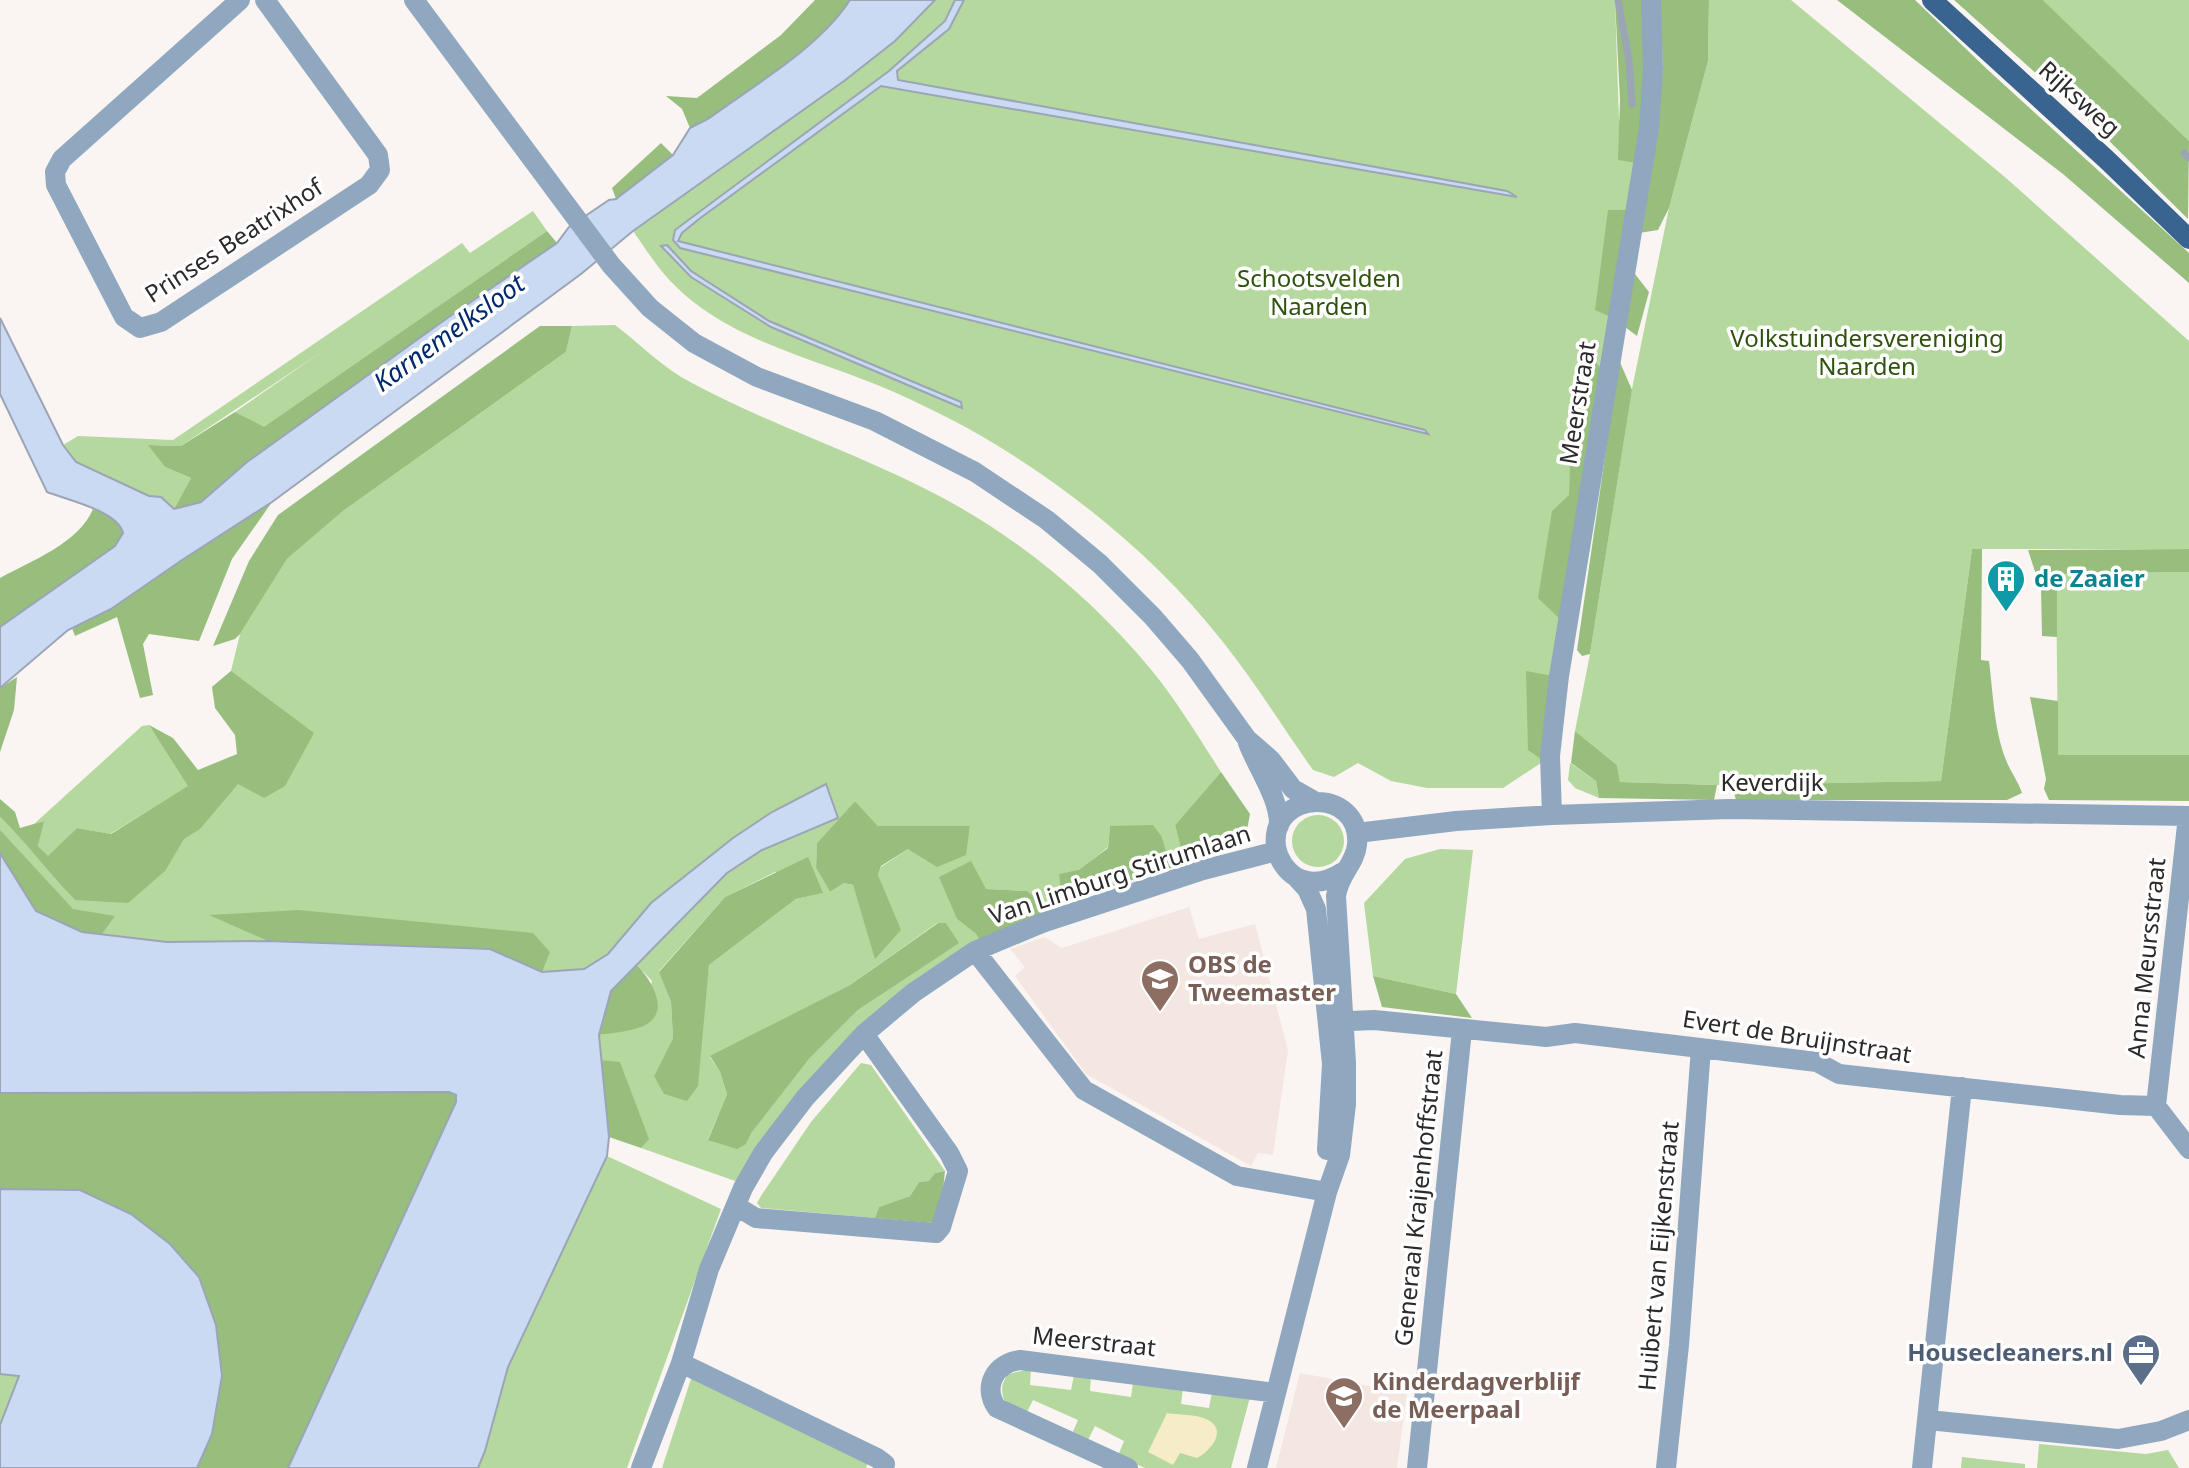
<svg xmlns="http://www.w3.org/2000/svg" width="2189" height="1468" font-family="'Noto Sans',sans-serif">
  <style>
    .built { fill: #f4e7e1 }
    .green { fill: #b4d89d; fill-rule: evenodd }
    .forest { fill: #97be7d }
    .sand { fill: #f6ecc7 }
    .water { fill: #cadaf3; stroke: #9ba5b6; stroke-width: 2 }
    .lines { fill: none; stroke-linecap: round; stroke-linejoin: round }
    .stream { stroke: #9ba5b6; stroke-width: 7 }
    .minor { stroke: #8fa7bf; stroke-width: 20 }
    .major { stroke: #39648f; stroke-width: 20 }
    .labels { text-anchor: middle; stroke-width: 7; stroke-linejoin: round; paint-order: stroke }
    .street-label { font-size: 24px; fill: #2c2a29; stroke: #fff }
    .park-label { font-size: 24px; fill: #2f530e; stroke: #fff }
    .culture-label { font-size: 24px; font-weight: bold; fill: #0d838f; stroke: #fff; text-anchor: start }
    .education-label { font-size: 24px; font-weight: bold; fill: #785e54; stroke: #fff; text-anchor: start }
    .service-label { font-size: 24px; font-weight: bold; fill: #4e5e75; stroke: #fff; text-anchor: end }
    .water-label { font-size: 26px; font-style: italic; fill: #00286d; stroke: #fff }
  </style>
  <rect width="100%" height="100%" fill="#faf4f2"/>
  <!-- built -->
  <path class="built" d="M1189,907L1199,939L1255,924L1288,1050L1273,1155L1258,1153L1251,1166L1086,1074L1015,976L1025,967L1010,949L1044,937L1062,948Z
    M1300,1373L1407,1393L1397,1468H1276Z"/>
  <!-- green -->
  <path class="green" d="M935,0H1615L1619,121L1642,122L1544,761L1503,788H1427L1391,781L1358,763L1334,777L1313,770C1283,728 1255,682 1223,642C1164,567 1091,505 1011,454C974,430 934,410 894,392C817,358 722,341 665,275C653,261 643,245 633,231L844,81L895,41ZM667,245L691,271L769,321L960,402L962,407L771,327L691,277L662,247Z
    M1709,0H1791L2006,178L2189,341V549H1972L1941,781L1717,785L1620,782L1617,765L1575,731L1590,654L1632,389L1669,208L1708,61Z
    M2043,0H2189V141Z
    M533,211L547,231L264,428L235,412L323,351L181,446L149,445L165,467L191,478L174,509L161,497L150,496L76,462L63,445L78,436L173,440L462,243L470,253Z
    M615,325C640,344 664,369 692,383C774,427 863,455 945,499C1024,542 1096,602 1153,672C1178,703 1199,738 1221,772L1175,825L1184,860L1171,868L1162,837L1110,827L1108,847L1079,871L1059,874L1061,902L1048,906L1027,891L986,889L957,919L976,934L981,943L899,995L741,1183L641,1148L648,1138L620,1063L601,1060L599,1035L641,1027L652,981L637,965L727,873L762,850L837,818L825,784L772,812L733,838L651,903L608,954L584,969L542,972L167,942L82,932L0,853V817C27,843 48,873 75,900L252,741L212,687L231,671L240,634L287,559L343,511L566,352L572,326ZM855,801L878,826H970L965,855L908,849L881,867L878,875L885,894L876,958L853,885L844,883L830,892L816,868L817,843ZM775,872L822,893L796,899L709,965L703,1013L654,1076L673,1038L671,1002L659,971L725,897ZM937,923H946L958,943L858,1010L809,1059L750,1133L746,1144L708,1139L727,1094L720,1072L710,1057L850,985Z
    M2189,572V755H2058L2056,574Z
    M149,725L189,786L110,834L77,828L48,857L38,846L43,821L34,824L142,726Z
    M1570,763L1596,781L1599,798L1575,788L1568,780Z
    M1292 841a26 26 0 1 1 52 0a26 26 0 1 1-52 0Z
    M1440,849L1473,850L1456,994L1373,976L1364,903L1405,859Z
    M861,1063L871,1065L945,1171L935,1173L930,1181L919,1182L910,1196L879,1207L875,1218L761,1208L757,1203L761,1196L811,1122Z
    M607,1156L721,1209L627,1468H478L485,1451L508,1367Z
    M1031,1369L1030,1385L1071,1390L1074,1375L1091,1376L1090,1391L1131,1397L1133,1383L1183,1388L1181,1404L1209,1408L1212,1392L1250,1397L1231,1468H1145L1118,1456L1124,1441L1095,1426L1087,1442L1072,1434L1078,1420L1033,1400L1026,1414L1006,1405C1001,1392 1000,1386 1008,1374Z
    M0,1374L20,1376L0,1425Z
    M692,1376L870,1456L866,1468H662Z
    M2039,1444L2146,1454L2168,1450L2179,1468H2037Z
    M1962,1457L2025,1464V1468H1961Z"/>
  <!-- forest -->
  <path class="forest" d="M815,0H850C820,48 754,85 708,119L690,128L682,109L666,96L697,98L781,35Z
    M1615,0H1643L1644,89L1637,163L1618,160L1620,100Z
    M1660,0H1709L1708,61L1669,208L1658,230L1639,233L1663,69Z
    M1837,0H1915L1989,71L2189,253V283L2063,174Z
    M1954,0H2043L2189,141L2188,219L2086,118Z
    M661,143L673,155L616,199L612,188Z
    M1608,210H1628L1635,274L1649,292L1637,336L1613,318L1595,310Z
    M547,231L557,243L446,319L247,462L201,502L174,509L191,478L165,467L148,445L181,446L235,412L264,427Z
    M540,326H572L566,352L343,511L287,559L240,634L235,639L213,646L249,561L278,515Z
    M1588,355L1603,370L1564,623L1538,598L1552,511L1569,495L1570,468L1560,448L1583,408L1589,378L1577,358Z
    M1619,360L1632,390L1590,654L1582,656L1577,650Z
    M272,502L232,559L199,641L149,634L143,644L153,695L140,698L117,617L75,636L72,628L111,609L182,560Z
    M93,509C107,514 120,518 123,533L115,546L0,627V578C31,561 79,543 93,509Z
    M1972,549H1982L1981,660L1989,661C1993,692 1994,730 2006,760C2010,771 2018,781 2022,793L2007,800H1736L1732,785L1941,781Z
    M2189,549V572L2057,574V637L2042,636L2041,590L2028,550Z
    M231,671L314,733L285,786L264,798L238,784L200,829L184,839L165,871L128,903L75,900C48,873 27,843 0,817V799L15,812L20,828L44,821L38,846L48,856L77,828L111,834L188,786L149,725L173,738L198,770L237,754L235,735L215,708L212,687Z
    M1526,671L1553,676L1544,761L1528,750Z
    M17,677L14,710L0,752V688Z
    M2030,697L2058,701V755H2189V801L2049,800L2044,789L2046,779Z
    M1575,731L1617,765L1620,782L1717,785L1714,800L1599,798L1596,781L1571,763Z
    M1221,772L1250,814L1245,841L1184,860L1175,825Z
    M855,801L878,826H970L966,855L937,867L908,849L881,866L878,875L901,930L875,959L853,885L844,883L830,892L816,868L817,843Z
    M1153,825L1162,837L1171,868L1061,902L1059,874L1079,870L1108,848L1110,826Z
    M0,830L73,909L115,916L102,934L82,932L35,911L0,853Z
    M808,857L823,893L796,899L709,965L698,1086L687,1101L664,1094L654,1076L673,1038L671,1002L659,972L725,897Z
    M971,861L986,889L1027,891L1048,906L1040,915L981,943L976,934L957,919L939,877Z
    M299,910L533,933L550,952L542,972L490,949L268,941L209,915Z
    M938,923H946L959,943L858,1010L809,1059L751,1133L746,1144L737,1149L708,1140L727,1094L720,1072L710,1056L850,985Z
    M637,965C653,982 674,1017 638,1028C626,1032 611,1033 599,1035L611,991Z
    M1373,976L1456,994L1472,1018L1382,1007Z
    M601,1060L620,1062L649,1139L641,1148L609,1137Z
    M449,1092L457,1095L456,1102L288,1468H197L212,1434L222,1376L216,1325L199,1277L80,1190L0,1189V1093Z
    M945,1171L940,1218L934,1223L875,1218L879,1207L910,1196L919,1182L929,1181L935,1173Z"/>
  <!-- sand -->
  <path class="sand" d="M1167,1413C1178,1415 1196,1414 1206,1419C1229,1429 1211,1451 1197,1458L1180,1453L1173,1465L1148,1452Z"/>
  <!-- water -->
  <path class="water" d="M850,0H935L895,41L844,81L633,231L581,274L272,502L182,560L111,609L68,630L0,688V627L115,546L123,533C118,511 68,500 47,492L0,394V318L63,445L76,462L149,496L161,497L174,509L201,502L247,462L446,319L557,243L569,227L609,200L616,199L673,155L690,128L708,119C754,85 819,48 850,0Z
    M955,0H964L949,29L897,71L898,80L1507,191L1517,197L881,86L699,219L682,233L678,241L1425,430L1428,434L680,248L673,240L675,230L889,71L945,21Z
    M667,245L691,271L769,321L961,402L962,408L771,327L691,277L661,246Z
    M826,784L838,818L762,850L727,873L611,991L599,1035L609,1137L607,1156L508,1367L485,1451L478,1468H288L456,1102V1095L449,1092L0,1093V853L36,911L82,932L167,942L268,941L490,949L542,972L584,969L608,954L651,903L733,838L772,812Z
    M0,1189L80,1190L131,1214L170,1244L199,1277L216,1325L222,1376L212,1434L197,1468H0V1425L19,1376L0,1374Z"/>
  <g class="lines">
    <!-- stream -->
    <path class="stream" d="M1618,0L1629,60L1632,104
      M2184,153L2189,158"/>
    <!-- minor -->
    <path class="minor" d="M240,0L62,159L55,172L56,185L124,317L140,328L161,322L369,185L380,170L378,155L265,0
      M414,0L611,265L650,308L694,343L757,377L875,421L975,472L1047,520L1100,564L1153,617L1190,660L1247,739L1271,760L1293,789L1314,801
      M1248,743C1258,769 1280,799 1279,826
      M1552,815L1550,756L1559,676L1649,128L1653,68L1651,0
      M1357,833L1456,821L1552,815L1729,809L2189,816
      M1296,877L1307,889L1316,909L1332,1064L1327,1150
      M975,951L1084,1090L1237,1176L1327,1192
      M1328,1022L1374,1020L1546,1037L1575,1033L1817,1062L1839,1074L2120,1105L2156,1106
      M2156,1106L2188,816
      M2156,1106L2189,1149
      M736,1206L756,1218L936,1233L941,1227L958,1171L949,1153L864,1034
      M681,1363L877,1458L885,1464L883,1468
      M1928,1420L2118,1439L2161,1431L2189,1420
      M641,1468L681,1363L709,1269L743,1188L763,1153L805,1098L864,1034L913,993L975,951L1042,923L1203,870L1277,851
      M1128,1468L997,1408C982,1387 995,1363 1020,1360L1276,1393
      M1257,1468L1327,1192L1340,1155L1346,1104V1063L1336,896C1339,874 1355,864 1357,845C1362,786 1269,789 1276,847C1278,859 1286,871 1296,877C1312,886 1329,881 1343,872
      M1417,1468L1462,1030
      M1666,1468L1679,1345L1701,1048
      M1922,1468L1962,1087"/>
    <!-- major -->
    <path class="major" d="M1932,0L2106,159L2189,239"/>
  </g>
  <!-- icons -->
  <defs>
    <symbol id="building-pin" viewBox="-11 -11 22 30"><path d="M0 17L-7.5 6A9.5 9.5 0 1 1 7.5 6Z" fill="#0f9aa8" stroke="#fff"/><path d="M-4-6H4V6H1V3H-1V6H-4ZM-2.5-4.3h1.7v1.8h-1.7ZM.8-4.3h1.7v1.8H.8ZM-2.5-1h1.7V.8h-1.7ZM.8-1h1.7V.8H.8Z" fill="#fff"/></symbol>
    <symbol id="school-pin" viewBox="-11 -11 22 30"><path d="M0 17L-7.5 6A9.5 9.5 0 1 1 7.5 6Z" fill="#8d6e63" stroke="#fff"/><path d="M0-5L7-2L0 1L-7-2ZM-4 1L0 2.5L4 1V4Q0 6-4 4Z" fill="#fff"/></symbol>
    <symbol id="office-pin" viewBox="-11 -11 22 30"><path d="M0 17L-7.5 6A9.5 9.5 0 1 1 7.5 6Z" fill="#5c6f8a" stroke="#fff"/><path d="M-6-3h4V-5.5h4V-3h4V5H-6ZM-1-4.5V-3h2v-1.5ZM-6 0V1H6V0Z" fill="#fff"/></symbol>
  </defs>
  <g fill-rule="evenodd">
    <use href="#building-pin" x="1984" y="557" width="44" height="60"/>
    <use href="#school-pin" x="1138" y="957" width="44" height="60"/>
    <use href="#office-pin" x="2119" y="1331" width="44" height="60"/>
    <use href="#school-pin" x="1322" y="1374" width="44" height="60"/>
  </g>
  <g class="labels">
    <!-- street labels -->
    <g class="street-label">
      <text transform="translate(2079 99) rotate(42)" y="8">Rijksweg</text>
      <text transform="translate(234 241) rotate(-33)" y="8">Prinses Beatrixhof</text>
      <text transform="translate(1578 403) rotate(-81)" y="8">Meerstraat</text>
      <text x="1772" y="791">Keverdijk</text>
      <text transform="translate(1120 875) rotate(-18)" y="8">Van Limburg Stirumlaan</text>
      <text transform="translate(2147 958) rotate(-84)" y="8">Anna Meursstraat</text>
      <text transform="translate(1797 1037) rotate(9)" y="8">Evert de Bruijnstraat</text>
      <text transform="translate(1419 1198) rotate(-84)" y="8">Generaal Kraijenhoffstraat</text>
      <text transform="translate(1659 1256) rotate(-85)" y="8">Huibert van Eijkenstraat</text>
      <text transform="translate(1094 1342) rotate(6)" y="8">Meerstraat</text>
    </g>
    <!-- park labels -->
    <g class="park-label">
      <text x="1319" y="287">Schootsvelden<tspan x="1319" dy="28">Naarden</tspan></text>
      <text x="1867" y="347">Volkstuindersvereniging<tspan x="1867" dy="28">Naarden</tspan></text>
    </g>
    <!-- culture labels -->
    <g class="culture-label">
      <text x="2034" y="587">de Zaaier</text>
    </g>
    <!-- education labels -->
    <g class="education-label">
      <text x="1188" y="973">OBS de<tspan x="1188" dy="28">Tweemaster</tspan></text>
      <text x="1372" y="1390">Kinderdagverblijf<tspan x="1372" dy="28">de Meerpaal</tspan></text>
    </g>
    <!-- service labels -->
    <g class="service-label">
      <text x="2113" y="1361">Housecleaners.nl</text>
    </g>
    <!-- water labels -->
    <g class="water-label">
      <text transform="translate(449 333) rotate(-36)" y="9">Karnemelksloot</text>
    </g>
  </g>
</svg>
